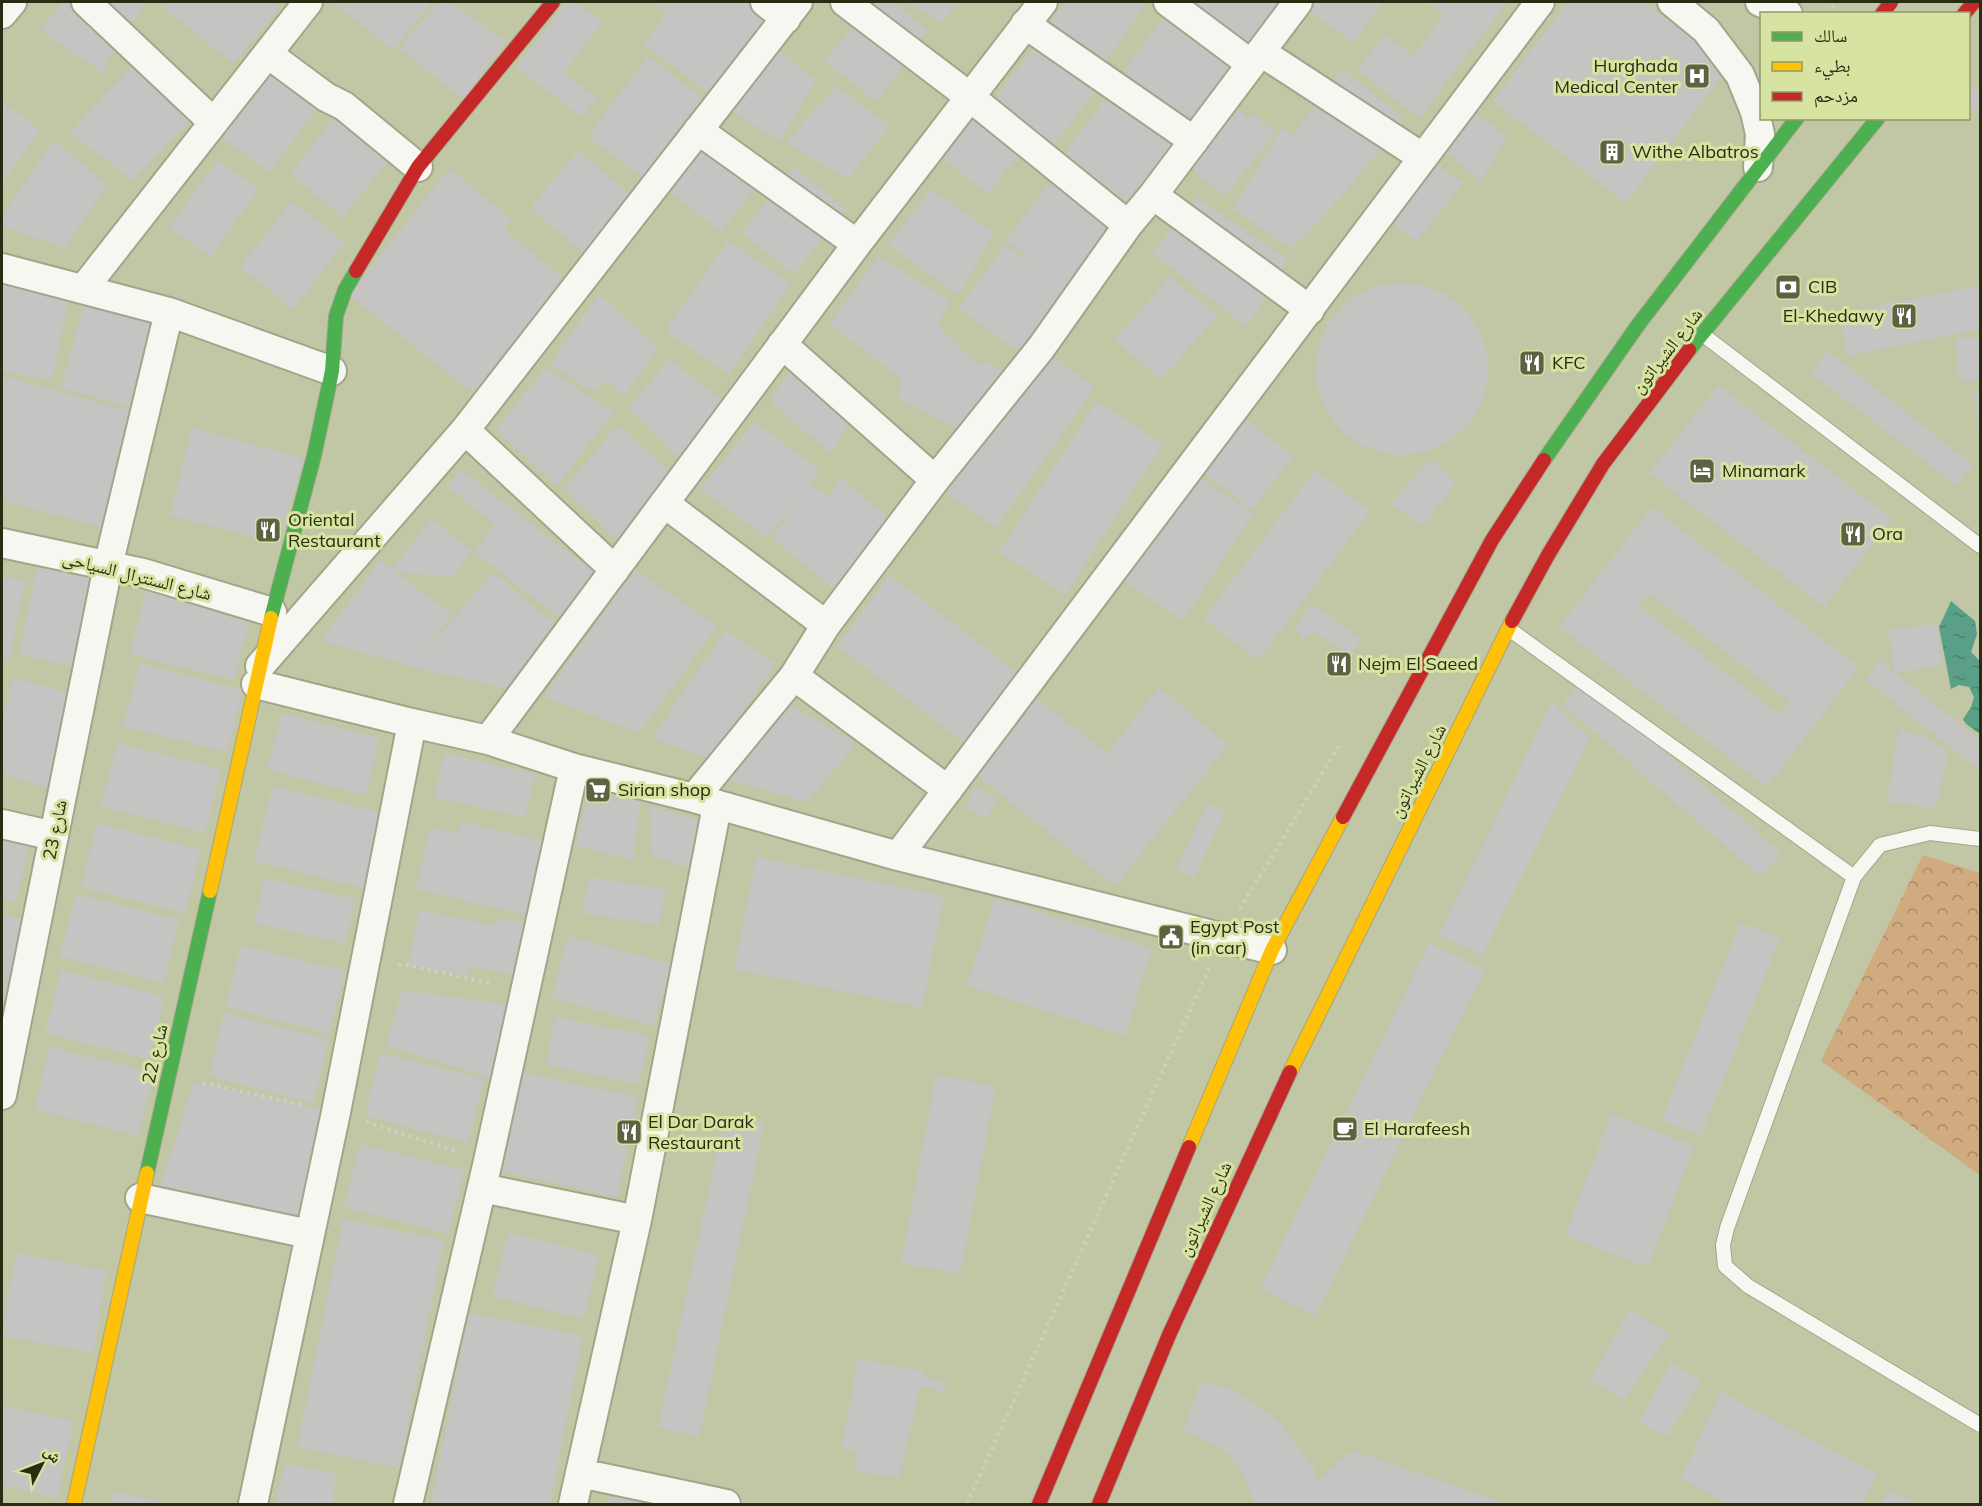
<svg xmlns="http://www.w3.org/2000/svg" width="1982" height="1506" font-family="Mulish,'Noto Naskh Arabic',sans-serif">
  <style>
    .forest { fill: url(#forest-crowns) }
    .water { fill: url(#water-ripples) }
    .building { fill: #c5c4c3; fill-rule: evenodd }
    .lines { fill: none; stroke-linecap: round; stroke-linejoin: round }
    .lane-casing { stroke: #a1a589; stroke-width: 16 }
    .street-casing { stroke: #a1a589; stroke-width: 32 }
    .fast-casing { stroke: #a1a589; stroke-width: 16 }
    .slow-casing { stroke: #a1a589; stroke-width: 16 }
    .jam-casing { stroke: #a1a589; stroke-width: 16 }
    .path { stroke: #cdcfc4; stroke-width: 4; stroke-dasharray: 3 4.5; stroke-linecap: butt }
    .lane { stroke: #f6f7f1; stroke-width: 14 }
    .street { stroke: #f6f7f1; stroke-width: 28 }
    .fast { stroke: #4caf50; stroke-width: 14 }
    .slow { stroke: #ffc107; stroke-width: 14 }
    .jam { stroke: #c62828; stroke-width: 14 }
    .labels { text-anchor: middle; stroke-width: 6; stroke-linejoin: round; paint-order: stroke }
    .poi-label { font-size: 18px; fill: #282c12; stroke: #d7e3a1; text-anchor: start }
    .street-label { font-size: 18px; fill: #282c12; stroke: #d7e3a1 }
  </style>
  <defs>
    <pattern id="forest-crowns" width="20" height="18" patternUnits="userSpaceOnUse" patternTransform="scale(1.5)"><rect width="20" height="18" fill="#cfab7f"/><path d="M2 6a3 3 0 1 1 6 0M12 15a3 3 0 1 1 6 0" fill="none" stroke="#a88b67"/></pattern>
    <pattern id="water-ripples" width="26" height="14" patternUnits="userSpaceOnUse" patternTransform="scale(1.5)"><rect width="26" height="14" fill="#5a9f87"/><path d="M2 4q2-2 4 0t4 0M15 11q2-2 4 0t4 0" fill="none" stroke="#4a826d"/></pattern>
  </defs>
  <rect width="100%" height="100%" fill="#c1c7a4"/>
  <!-- forest -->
  <path class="forest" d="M1923,855L1980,873V1175L1821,1061Z"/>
  <!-- water -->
  <path class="water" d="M1951,601L1975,621L1977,634L1971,652L1980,661V734L1966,724L1963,719L1971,707L1974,697L1969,687L1959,685L1951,689L1939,627Z"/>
  <!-- building -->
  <path class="building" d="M62,2H146L105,64L106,75L41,31Z
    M171,2H275L280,6L234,64L165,9Z
    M333,2H431L394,50Z
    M438,2H449L506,41L463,100L400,48Z
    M567,2H576L602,22L564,72L597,98L582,117L516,67Z
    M651,2H744L771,22L715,98L644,44L667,13Z
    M875,2H894L928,30L877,102L824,61Z
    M909,2H958L940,23Z
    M1066,2H1147L1106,61L1050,23Z
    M1188,2H1285L1253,47Z
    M1305,2H1382L1354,43L1302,6Z
    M1425,2H1507L1419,118L1358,70L1384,35L1413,56L1445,14Z
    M1568,2H1644L1729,66L1626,203L1493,101Z
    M1163,19L1196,43L1203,33L1238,59L1189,125L1121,74Z
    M1041,39L1100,85L1048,152L989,105Z
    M776,48L816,80L780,141L719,103Z
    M268,54L326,97L269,172L212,129Z
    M648,56L702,98L642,177L588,136Z
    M135,64L192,120L133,180L69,133Z
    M1342,69L1405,119L1347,190L1292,249L1233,209L1282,128L1292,137Z
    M836,86L890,126L848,179L786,143Z
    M1968,88L1980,89V110L1968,109Z
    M1112,91L1178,141L1130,204L1064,153Z
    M2,101L40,130L2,184Z
    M344,106L398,149L343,217L290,174Z
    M979,108L1026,145L988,194L941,157Z
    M1468,108L1507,136L1481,181L1440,147Z
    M1238,110L1248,119L1253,113L1276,133L1224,196L1190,168Z
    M715,124L771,167L721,232L665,188Z
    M54,140L107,185L64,248L2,226V217Z
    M578,151L639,202L591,259L530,208Z
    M218,160L258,189L211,257L169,228Z
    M1429,160L1463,183L1417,241L1386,218Z
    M793,167L846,209L794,274L742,233Z
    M449,169L512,219L504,230L572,285L481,399L349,295Z
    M1072,183L1120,220L1067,291L1065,289L1020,353L959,308L1005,245L1043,271L1006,240L1047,186Z
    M931,189L994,232L959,295L888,245Z
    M1196,197L1288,260L1247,327L1152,253Z
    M292,201L345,242L293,309L240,267Z
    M728,241L791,284L729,374L665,331Z
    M879,256L949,301L938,325L979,366L985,360L1006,373L960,431L897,397L901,378L829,324Z
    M1170,276L1217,316L1161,380L1115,340Z
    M2,282L69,295L52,381L2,371Z
    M1316 369a86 86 0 1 1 172 0a86 86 0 1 1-172 0Z
    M1980,285V329L1847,356L1839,314Z
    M599,294L658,348L623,397L607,381L593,392L550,364Z
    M85,302L157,323L133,408L61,388Z
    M1980,337V380L1959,381L1956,339Z
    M1041,348L1095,387L996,528L942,489Z
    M1828,351L1973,465L1957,486L1811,373Z
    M669,359L726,404L683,461L628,408Z
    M798,359L864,394L832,454L770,401Z
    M545,368L613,412L557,486L496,430Z
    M2,376L137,413L107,529L2,500Z
    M1718,385L1892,519L1824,607L1650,473Z
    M1980,392V432H1979L1974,393Z
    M1097,401L1163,444L1065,595L999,552Z
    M1242,416L1293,456L1252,510L1200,470Z
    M755,422L820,470L810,483L828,497L841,478L893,521L836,591L772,538L805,490L767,538L700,489Z
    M618,425L676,477L625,546L564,489Z
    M192,428L303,458L280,544L170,515Z
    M1431,459L1456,483L1423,526L1390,504Z
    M460,469L594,572L559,617L474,552L495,524L447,487Z
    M1315,470L1370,511L1259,660L1203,619Z
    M1194,474L1253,513L1183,621L1123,581Z
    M1652,507L1859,667L1767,787L1559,627ZM1649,593L1790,702L1780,715L1639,606Z
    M432,519L472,551L451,577L395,572L452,614L418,660L493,572L559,628L508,689L413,667L321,641L380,560L392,569Z
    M37,566L94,578L76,667L19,655Z
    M635,570L717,626L639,733L543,697Z
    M890,575L1018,673L965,743L837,646Z
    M2,576L25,580L10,660L2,658Z
    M146,590L250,617L234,680L130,654Z
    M1312,603L1361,639L1349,655L1315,631L1303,640L1295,627Z
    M1936,624L1943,665L1894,673L1888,630Z
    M726,630L775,664L711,759L652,738Z
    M1880,661L1980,740V771L1865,679Z
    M139,663L243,690L227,752L123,726Z
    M13,678L77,695L53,789L2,775V720Z
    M1582,680L1781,853L1761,877L1562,704Z
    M1159,687L1228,745L1115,886L973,772L1033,696L1107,753Z
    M1552,702L1590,739L1482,956L1439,935Z
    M788,703L856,744L807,802L724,779Z
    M282,713L379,738L366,795L267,770Z
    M1899,729L1931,739L1948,753L1936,809L1887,801Z
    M117,743L222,769L205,833L101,806Z
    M444,753L535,774L525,818L434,797Z
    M272,786L382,813L364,888L254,861Z
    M975,787L997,798L987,819L965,808Z
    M590,791L641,798L633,861L575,845Z
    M1207,803L1225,812L1194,878L1176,870Z
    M650,806L702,822L694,869L651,855Z
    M462,822L543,841L526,915L416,889L430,827L459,834Z
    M97,823L201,850L185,913L81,887Z
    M2,837L29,843L16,903L2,900Z
    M756,857L944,896L922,1008L734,969Z
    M589,877L665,889L659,925L583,913Z
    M264,878L355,899L345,944L254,923Z
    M76,894L179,920L164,984L60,956Z
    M995,898L1152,948L1125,1036L967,986Z
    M419,910L496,926L497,918L524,923L514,975L474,967L465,976L408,965Z
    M2,914L24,920L3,1024H2Z
    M1740,923L1780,938L1701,1136L1662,1120Z
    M568,936L670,964L654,1026L552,998Z
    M1429,943L1485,970L1315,1316L1260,1289Z
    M241,945L345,971L329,1034L225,1007Z
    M61,970L165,997L149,1060L45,1033Z
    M402,990L510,1005L493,1079L386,1045Z
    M224,1013L329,1039L313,1103L209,1076Z
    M555,1017L649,1036L639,1084L546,1065Z
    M50,1047L154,1073L138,1136L34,1109Z
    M380,1053L485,1079L468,1142L365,1116Z
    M520,1072L638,1097L617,1197L499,1171Z
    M936,1075L996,1086L960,1274L901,1263Z
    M194,1082L336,1112L309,1234L160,1187Z
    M725,1114L764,1124L699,1437L658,1428Z
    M1611,1114L1694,1146L1648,1267L1565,1236Z
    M360,1144L464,1170L448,1234L344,1207Z
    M343,1219L444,1240L399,1468L297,1447Z
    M508,1232L599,1255L583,1319L492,1296Z
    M16,1253L107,1270L93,1353L2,1336Z
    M1630,1310L1669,1334L1624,1400L1590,1380Z
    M469,1313L583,1336L550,1504H431Z
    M858,1359L925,1372L924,1376L945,1384V1392L921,1386L899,1477L856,1472L855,1451L841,1449Z
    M1671,1362L1701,1381L1667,1437L1639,1423Z
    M1200,1382L1233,1389L1277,1420L1314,1467L1316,1482L1352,1450L1508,1504H1254L1244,1475L1231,1456L1218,1446L1184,1432Z
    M1721,1392L1877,1474L1862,1504H1729L1681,1479Z
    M2,1405L74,1422L57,1498L2,1485Z
    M285,1463L335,1474L334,1504H275Z
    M1888,1489L1915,1504H1881Z
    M610,1490L665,1504H607Z
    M113,1491L172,1504H110Z"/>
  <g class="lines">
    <defs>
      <path id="lane" d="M1702,334L1980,546
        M1509,629L1854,877
        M1980,839L1930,833L1880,845L1854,877L1727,1228L1723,1245L1725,1266L1748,1286L1980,1425"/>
      <path id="street" d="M86,2L212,121
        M765,2L786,19
        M845,2L970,97L1128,225
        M1168,2L1251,64
        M1672,2L1706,30L1740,75L1755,112L1760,134L1758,167
        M1760,2L1788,14
        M2,14L12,2
        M1025,24L1194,141
        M1261,52L1422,157
        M268,54L326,97L344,106L418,167
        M698,130L857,244
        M1153,195L1310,310
        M2,268L169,312L332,371
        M84,288L308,2
        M782,344L935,480
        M465,430L615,570
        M664,503L826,625
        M2,543L143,573L272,612
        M260,666L465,430L798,2
        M794,676L948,790
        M256,684L412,723L488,740L574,768L694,798L898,856L1272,950
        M488,740L857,244L1043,2
        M694,798L794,676L826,625L935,480L1041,348L1128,225L1153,195L1298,2
        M2,824L54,836
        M898,856L1540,2
        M2,1095L108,566L169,312
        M482,1188L637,1220
        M140,1198L309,1234
        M580,1473L726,1504
        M253,1504L336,1112L412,723
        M408,1504L488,1161L574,768
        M573,1504L637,1220L717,806"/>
      <path id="fast" d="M1689,350L1878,118
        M1544,460L1638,325L1797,118
        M271,618L314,456L332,371L336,316L345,290L356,271
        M147,1173L210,891"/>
      <path id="slow" d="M210,891L271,618
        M1290,1072L1512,621
        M1189,1147L1272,950L1343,817
        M74,1504L147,1173"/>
      <path id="jam" d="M1882,14L1891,2
        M1964,14L1974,2
        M356,271L418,167L553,2
        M1512,621L1548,555L1603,464L1689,350
        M1343,817L1492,540L1544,460
        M1039,1504L1189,1147
        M1099,1504L1169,1335L1290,1072"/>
    </defs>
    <!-- lane casing -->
    <use href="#lane" class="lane-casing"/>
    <!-- street casing -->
    <use href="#street" class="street-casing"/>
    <!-- fast casing -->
    <use href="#fast" class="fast-casing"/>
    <!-- slow casing -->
    <use href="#slow" class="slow-casing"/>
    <!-- jam casing -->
    <use href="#jam" class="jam-casing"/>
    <!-- path -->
    <path class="path" d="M1828,14L1837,2
      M1240,909L1340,744
      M398,965H408L493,984
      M203,1083L304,1105
      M366,1122L456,1151
      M967,1504L1210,966"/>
    <!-- lane -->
    <use href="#lane" class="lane"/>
    <!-- street -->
    <use href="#street" class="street"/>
    <!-- fast -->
    <use href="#fast" class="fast"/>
    <!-- slow -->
    <use href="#slow" class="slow"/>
    <!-- jam -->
    <use href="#jam" class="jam"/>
  </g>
  <!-- icons -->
  <defs>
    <symbol id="hospital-square" viewBox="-11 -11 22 22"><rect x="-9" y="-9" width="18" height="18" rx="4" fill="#5e6245" stroke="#d7e3a1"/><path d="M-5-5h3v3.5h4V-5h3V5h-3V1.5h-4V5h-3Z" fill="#fff"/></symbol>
    <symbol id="building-square" viewBox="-11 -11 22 22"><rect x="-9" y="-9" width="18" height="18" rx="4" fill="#5e6245" stroke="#d7e3a1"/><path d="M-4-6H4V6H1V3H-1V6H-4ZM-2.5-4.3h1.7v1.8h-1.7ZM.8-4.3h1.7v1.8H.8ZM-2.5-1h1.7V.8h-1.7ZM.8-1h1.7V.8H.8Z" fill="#fff"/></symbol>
    <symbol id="bank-square" viewBox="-11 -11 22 22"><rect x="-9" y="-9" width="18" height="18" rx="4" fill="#5e6245" stroke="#d7e3a1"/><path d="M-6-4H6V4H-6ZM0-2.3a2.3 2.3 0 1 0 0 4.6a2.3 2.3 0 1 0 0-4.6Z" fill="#fff"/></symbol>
    <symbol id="restaurant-square" viewBox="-11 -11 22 22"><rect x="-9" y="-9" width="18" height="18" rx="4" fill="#5e6245" stroke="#d7e3a1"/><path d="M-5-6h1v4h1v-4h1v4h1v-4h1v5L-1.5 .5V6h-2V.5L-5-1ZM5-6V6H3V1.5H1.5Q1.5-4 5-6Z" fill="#fff"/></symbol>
    <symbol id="hotel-square" viewBox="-11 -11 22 22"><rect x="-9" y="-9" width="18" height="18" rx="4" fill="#5e6245" stroke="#d7e3a1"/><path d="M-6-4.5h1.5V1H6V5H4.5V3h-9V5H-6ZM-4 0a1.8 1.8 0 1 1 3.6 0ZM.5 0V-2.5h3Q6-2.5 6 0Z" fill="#fff"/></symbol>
    <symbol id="supermarket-square" viewBox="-11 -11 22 22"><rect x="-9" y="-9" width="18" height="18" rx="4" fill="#5e6245" stroke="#d7e3a1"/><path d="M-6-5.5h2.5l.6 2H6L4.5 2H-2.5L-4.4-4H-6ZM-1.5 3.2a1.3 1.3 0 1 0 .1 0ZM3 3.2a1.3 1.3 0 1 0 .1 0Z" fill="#fff"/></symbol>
    <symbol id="civic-square" viewBox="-11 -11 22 22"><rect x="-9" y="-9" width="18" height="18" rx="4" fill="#5e6245" stroke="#d7e3a1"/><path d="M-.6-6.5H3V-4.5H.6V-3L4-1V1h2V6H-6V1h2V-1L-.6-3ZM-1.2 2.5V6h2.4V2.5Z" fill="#fff"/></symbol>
    <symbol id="cafe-square" viewBox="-11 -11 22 22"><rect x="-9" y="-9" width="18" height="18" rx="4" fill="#5e6245" stroke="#d7e3a1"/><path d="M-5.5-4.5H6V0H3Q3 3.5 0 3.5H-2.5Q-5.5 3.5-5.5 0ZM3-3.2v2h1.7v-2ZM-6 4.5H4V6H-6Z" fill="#fff"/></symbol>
  </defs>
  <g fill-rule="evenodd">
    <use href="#hospital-square" x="1682" y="61" width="30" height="30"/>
    <use href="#building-square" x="1597" y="137" width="30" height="30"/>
    <use href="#bank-square" x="1773" y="272" width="30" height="30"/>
    <use href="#restaurant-square" x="1889" y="301" width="30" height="30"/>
    <use href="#restaurant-square" x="1517" y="348" width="30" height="30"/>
    <use href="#hotel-square" x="1687" y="456" width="30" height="30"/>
    <use href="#restaurant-square" x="253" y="515" width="30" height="30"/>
    <use href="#restaurant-square" x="1838" y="519" width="30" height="30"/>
    <use href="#restaurant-square" x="1324" y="649" width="30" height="30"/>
    <use href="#supermarket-square" x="583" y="775" width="30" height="30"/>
    <use href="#civic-square" x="1156" y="922" width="30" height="30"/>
    <use href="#cafe-square" x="1330" y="1114" width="30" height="30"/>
    <use href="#restaurant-square" x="614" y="1117" width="30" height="30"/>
  </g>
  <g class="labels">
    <!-- poi labels -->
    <g class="poi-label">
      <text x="1678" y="72" text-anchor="end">Hurghada<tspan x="1678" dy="21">Medical Center</tspan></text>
      <text x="1632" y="158">Withe Albatros</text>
      <text x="1808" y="293">CIB</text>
      <text x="1884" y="322" text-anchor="end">El-Khedawy</text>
      <text x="1552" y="369">KFC</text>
      <text x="1722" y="477">Minamark</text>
      <text x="288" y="526">Oriental<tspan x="288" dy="21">Restaurant</tspan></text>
      <text x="1872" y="540">Ora</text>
      <text x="1358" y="670">Nejm El Saeed</text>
      <text x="618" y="796">Sirian shop</text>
      <text x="1190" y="933">Egypt Post<tspan x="1190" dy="21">(in car)</tspan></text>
      <text x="648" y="1128">El Dar Darak<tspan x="648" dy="21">Restaurant</tspan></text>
      <text x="1364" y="1135">El Harafeesh</text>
    </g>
    <!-- street labels -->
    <g class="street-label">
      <text transform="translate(1667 351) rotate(-52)" y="6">شارع الشيراتون</text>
      <text transform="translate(137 576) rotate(14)" y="6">شارع السنترال السياحى</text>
      <text transform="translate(1418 771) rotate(-63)" y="6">شارع الشيراتون</text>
      <text transform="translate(55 830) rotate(-79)" y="6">شارع 23</text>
      <text transform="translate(155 1054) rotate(-77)" y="6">شارع 22</text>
      <text transform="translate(1205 1209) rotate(-65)" y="6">شارع الشيراتون</text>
    </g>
  </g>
  <!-- border -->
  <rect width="1982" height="1506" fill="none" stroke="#282c12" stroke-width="6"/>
  <!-- legend -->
  <rect x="1760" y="12" width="210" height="108" fill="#d7e3a1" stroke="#919a68" stroke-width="1.5"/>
  <rect x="1772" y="32" width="30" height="9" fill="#4caf50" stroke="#919a68" stroke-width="1.5"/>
  <text x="1814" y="42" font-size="18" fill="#282c12">سالك</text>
  <rect x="1772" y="62" width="30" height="9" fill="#ffc107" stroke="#919a68" stroke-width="1.5"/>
  <text x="1814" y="72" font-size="18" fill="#282c12">بطيء</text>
  <rect x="1772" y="92" width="30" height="9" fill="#c62828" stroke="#919a68" stroke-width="1.5"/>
  <text x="1814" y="102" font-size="18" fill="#282c12">مزدحم</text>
  <!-- north arrow -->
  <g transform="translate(42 1464) rotate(48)" stroke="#d7e3a1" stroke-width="4.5" paint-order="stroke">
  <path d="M0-4.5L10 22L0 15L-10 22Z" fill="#282c12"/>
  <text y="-9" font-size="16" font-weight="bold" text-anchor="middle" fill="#282c12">ش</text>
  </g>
</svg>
